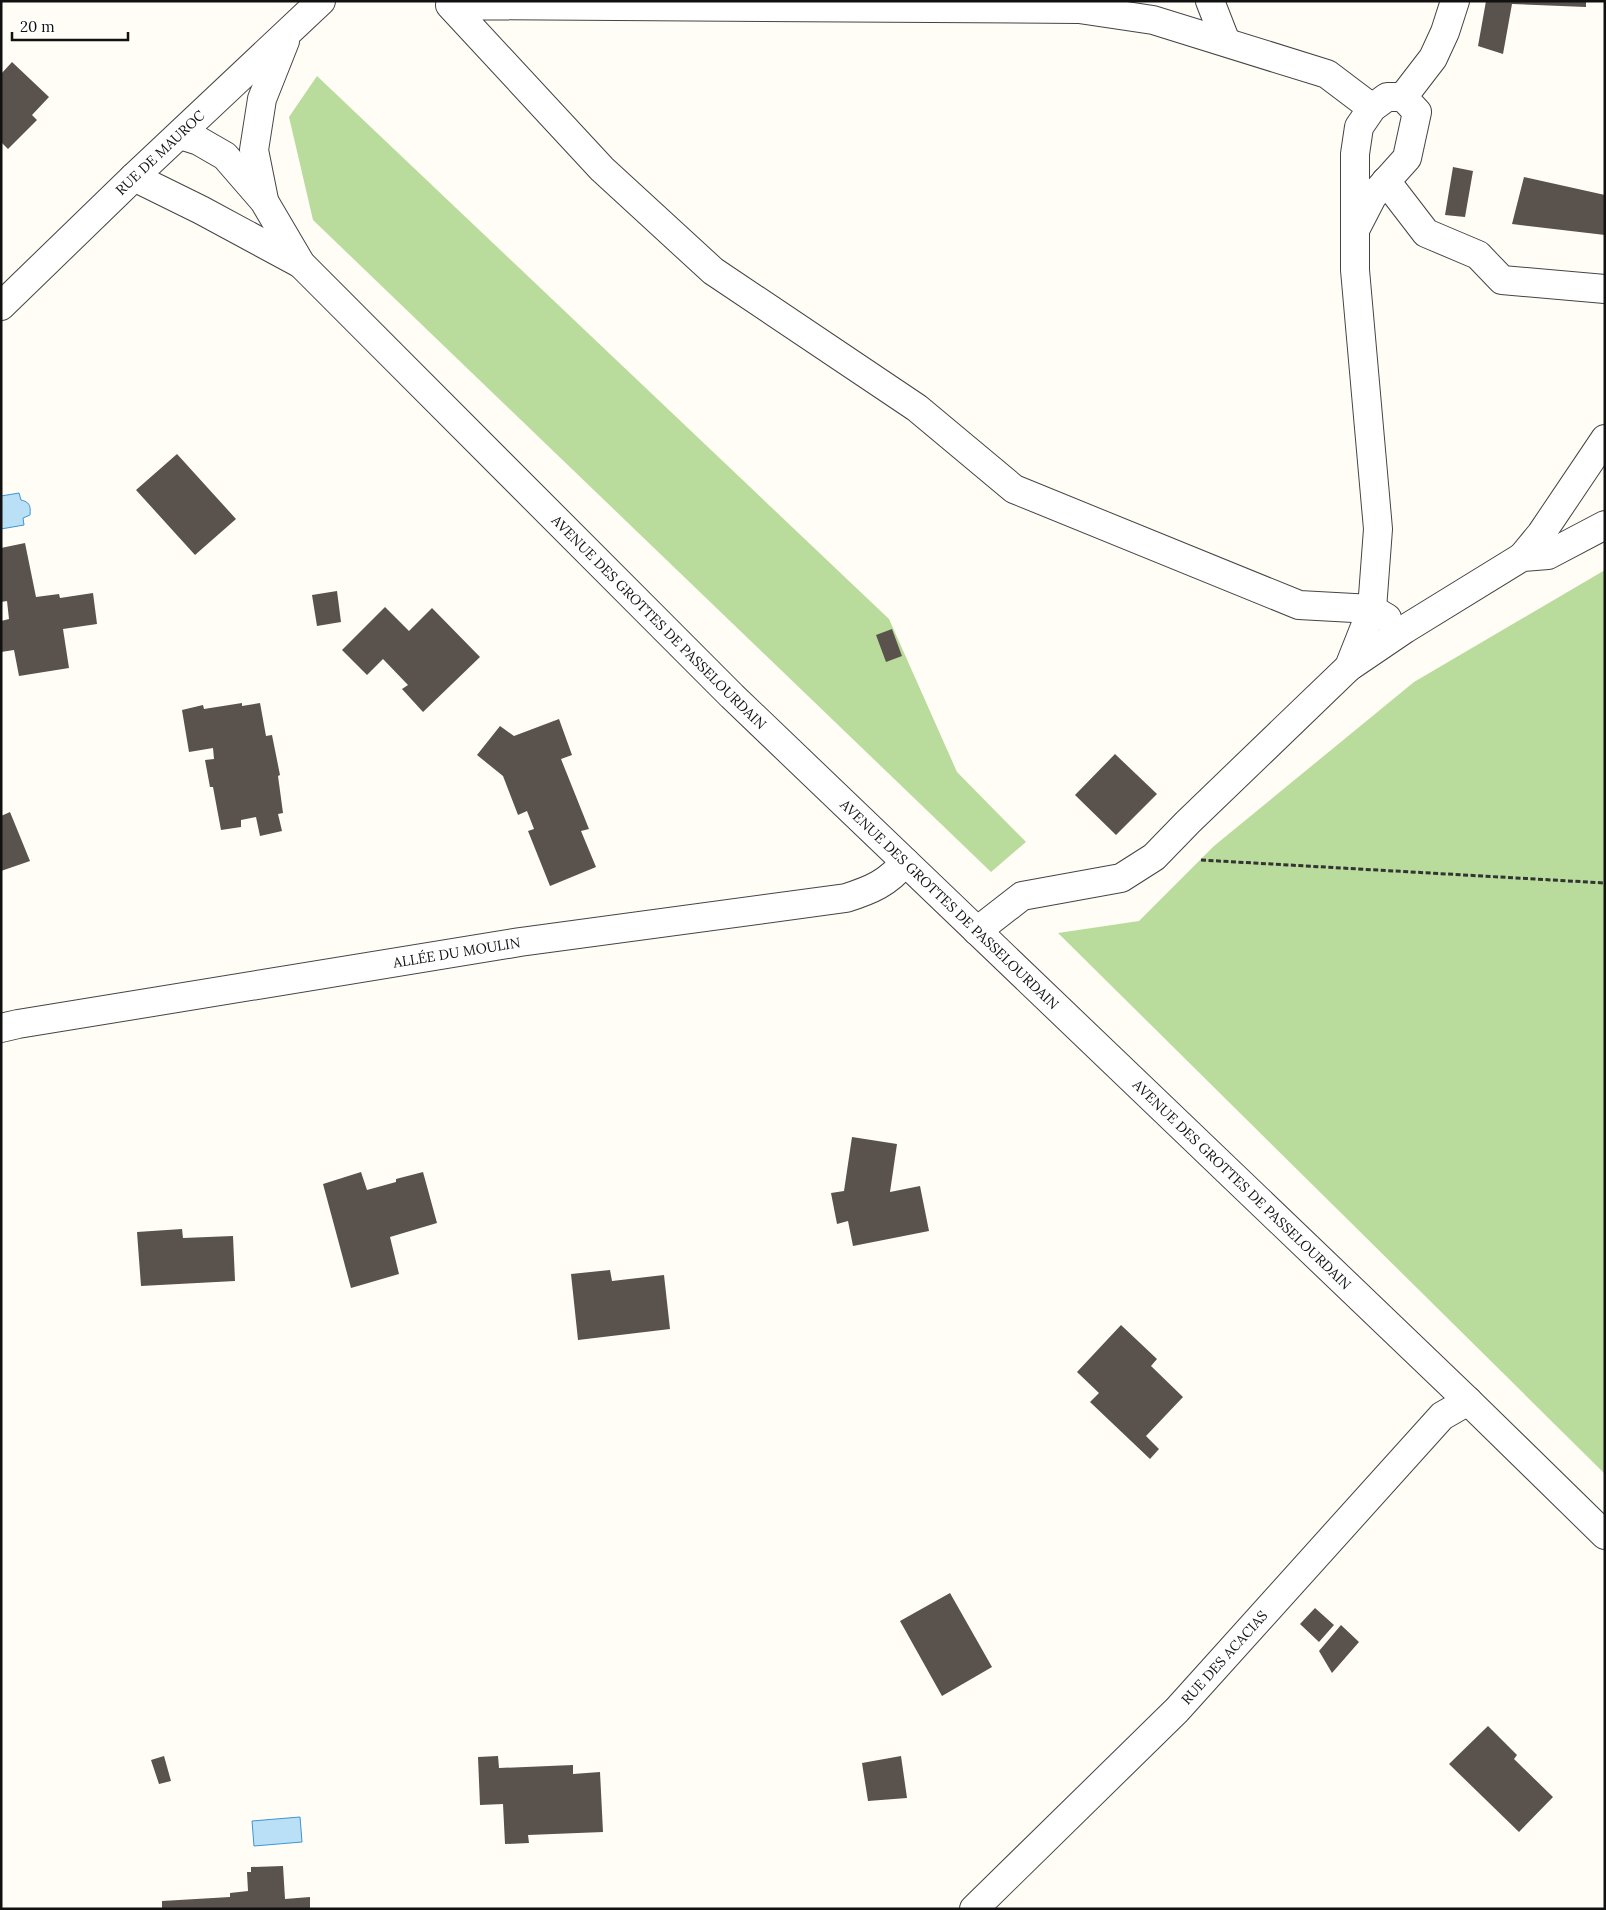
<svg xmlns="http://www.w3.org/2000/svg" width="1606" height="1910" font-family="Lora,serif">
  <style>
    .forest { fill: #b9dc9c }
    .water { fill: #b9e0f7; stroke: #3f96cf }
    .building { fill: #5a524d }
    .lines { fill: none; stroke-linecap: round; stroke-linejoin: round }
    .minor-casing { stroke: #444; stroke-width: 30 }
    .path { stroke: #333; stroke-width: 3; stroke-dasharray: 5 2.5; stroke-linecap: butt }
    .minor { stroke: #fff; stroke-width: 28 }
    .labels { text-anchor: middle; stroke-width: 5; stroke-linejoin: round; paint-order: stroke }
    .street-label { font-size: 14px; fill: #111; stroke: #fff }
  </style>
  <rect width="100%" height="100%" fill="#fffdf5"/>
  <!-- forest -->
  <path class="forest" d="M317,76L889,619L957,772L1026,842L991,872L313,220L289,117Z
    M1605,570V1474L1058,933L1139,921L1214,846L1414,682Z"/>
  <!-- water -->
  <path class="water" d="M19,493L21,500C29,502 31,505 30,515L23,518L24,525L1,529V496Z
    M300,1817L302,1842L254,1846L252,1821Z"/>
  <!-- building -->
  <path class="building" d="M1486,1H1586V7L1512,4L1503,54L1478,46Z
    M12,62L49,97L32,115L37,120L8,149L1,142V74Z
    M1453,167L1473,171L1465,217L1445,215Z
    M1524,177L1605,195V235L1512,224Z
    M177,454L236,519L195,555L136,490Z
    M25,543L36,597L59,594L60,598L93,593L97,624L63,629L69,668L19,676L14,650L1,652V621L9,619L7,601L1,602V548Z
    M337,591L341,622L317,626L312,595Z
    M385,607L409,631L432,608L480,657L423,712L402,689L408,685L383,659L367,675L342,650Z
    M892,629L902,656L886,662L876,635Z
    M242,703V706L260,703L266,736L272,735L280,775L278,776L283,813L278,814L282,831L260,836L256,817L241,820V827L221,830L213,787H210L205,760L214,759L213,748L189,752L182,710L203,705L204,709Z
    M559,719L572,755L561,759L589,829L581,831L596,867L550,886L528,831L534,829L527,811L518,815L503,776L477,755L500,726L514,736Z
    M1115,754L1157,794L1116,835L1075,795Z
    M10,812L30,861L1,871V816Z
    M852,1137L897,1144L890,1192L920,1186L929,1231L853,1246L848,1221L837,1224L831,1193L844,1191Z
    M361,1172L367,1190L396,1182V1179L423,1172L437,1223L390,1237L399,1274L351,1288L323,1184Z
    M182,1229L183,1238L233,1236L235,1281L141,1286L137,1232Z
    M610,1270L612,1281L664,1275L670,1329L578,1340L571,1274Z
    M1121,1325L1157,1359L1151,1366L1183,1397L1146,1436L1159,1449L1150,1459L1090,1402L1099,1393L1077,1372Z
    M950,1593L992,1667L942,1696L900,1621Z
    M1315,1608L1334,1625L1319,1642L1300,1624Z
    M1341,1625L1359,1642L1332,1673L1319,1651Z
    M1488,1726L1517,1755L1514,1759L1553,1797L1519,1832L1449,1764Z
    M164,1756L171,1781L159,1784L151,1760Z
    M498,1756L499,1768L573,1765V1774L600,1772L603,1832L528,1835L529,1843L505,1844L503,1804L480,1805L478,1757Z
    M901,1756L907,1798L868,1801L862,1763Z
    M283,1866L285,1899L310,1897V1909H162V1901L230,1897V1893L248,1891L247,1872H251V1867Z"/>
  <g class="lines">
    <defs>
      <g id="minor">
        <path d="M1210,1L1226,42"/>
        <path d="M1403,97L1433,58L1445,32L1455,1"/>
        <path id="s1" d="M180,135L199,141L225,156L264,201L301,264L732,696L1468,1401L1605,1535"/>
        <path d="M134,177L201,210L301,264"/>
        <path d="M1386,181L1426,233L1478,255L1502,280L1605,289"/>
        <path d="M264,200L254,150L262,99L285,41"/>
        <path d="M1356,228L1372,197L1407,158L1417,112L1403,97H1387L1372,108L1359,127L1355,154V270L1378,529L1372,609L1299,605L1014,489L917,408L713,271L602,169L450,5L1079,9L1153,20L1327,74L1372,108"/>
        <path id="s2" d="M1,306L134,177L321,1"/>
        <path d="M1522,557L1541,534L1605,439"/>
        <path d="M1349,667L1372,609L1387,618"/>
        <path d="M977,931L1022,896L1121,878L1154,857L1188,822L1349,667L1405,629L1522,557L1548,555L1605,525"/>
        <path id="s3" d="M1,1028L18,1024L520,942L846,898C871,890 888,883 905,862"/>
        <path id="s4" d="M974,1909L1177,1710L1442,1416L1468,1401"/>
      </g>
    </defs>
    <!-- minor casing -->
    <use href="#minor" class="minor-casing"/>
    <!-- path -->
    <path class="path" d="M1201,860L1605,883"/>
    <!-- minor -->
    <use href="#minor" class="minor"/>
  </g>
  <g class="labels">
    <!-- street labels -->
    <g class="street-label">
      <text dy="5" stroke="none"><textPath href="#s2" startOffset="221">RUE DE MAUROC</textPath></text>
      <text dy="5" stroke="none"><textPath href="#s1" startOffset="689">AVENUE DES GROTTES DE PASSELOURDAIN</textPath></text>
      <text dy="5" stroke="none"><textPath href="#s1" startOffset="1094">AVENUE DES GROTTES DE PASSELOURDAIN</textPath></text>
      <text dy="5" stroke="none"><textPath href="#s3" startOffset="462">ALLÉE DU MOULIN</textPath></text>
      <text dy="5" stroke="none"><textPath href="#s1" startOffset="1499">AVENUE DES GROTTES DE PASSELOURDAIN</textPath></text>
      <text dy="5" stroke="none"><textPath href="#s4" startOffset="355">RUE DES ACACIAS</textPath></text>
    </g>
  </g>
  <!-- border -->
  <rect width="1606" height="1910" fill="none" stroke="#111111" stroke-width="5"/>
  <!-- scale -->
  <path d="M12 32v8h116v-8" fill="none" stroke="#111111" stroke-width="2.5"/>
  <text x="20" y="32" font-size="15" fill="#111111" stroke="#ffffff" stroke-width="4" paint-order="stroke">20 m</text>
</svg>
